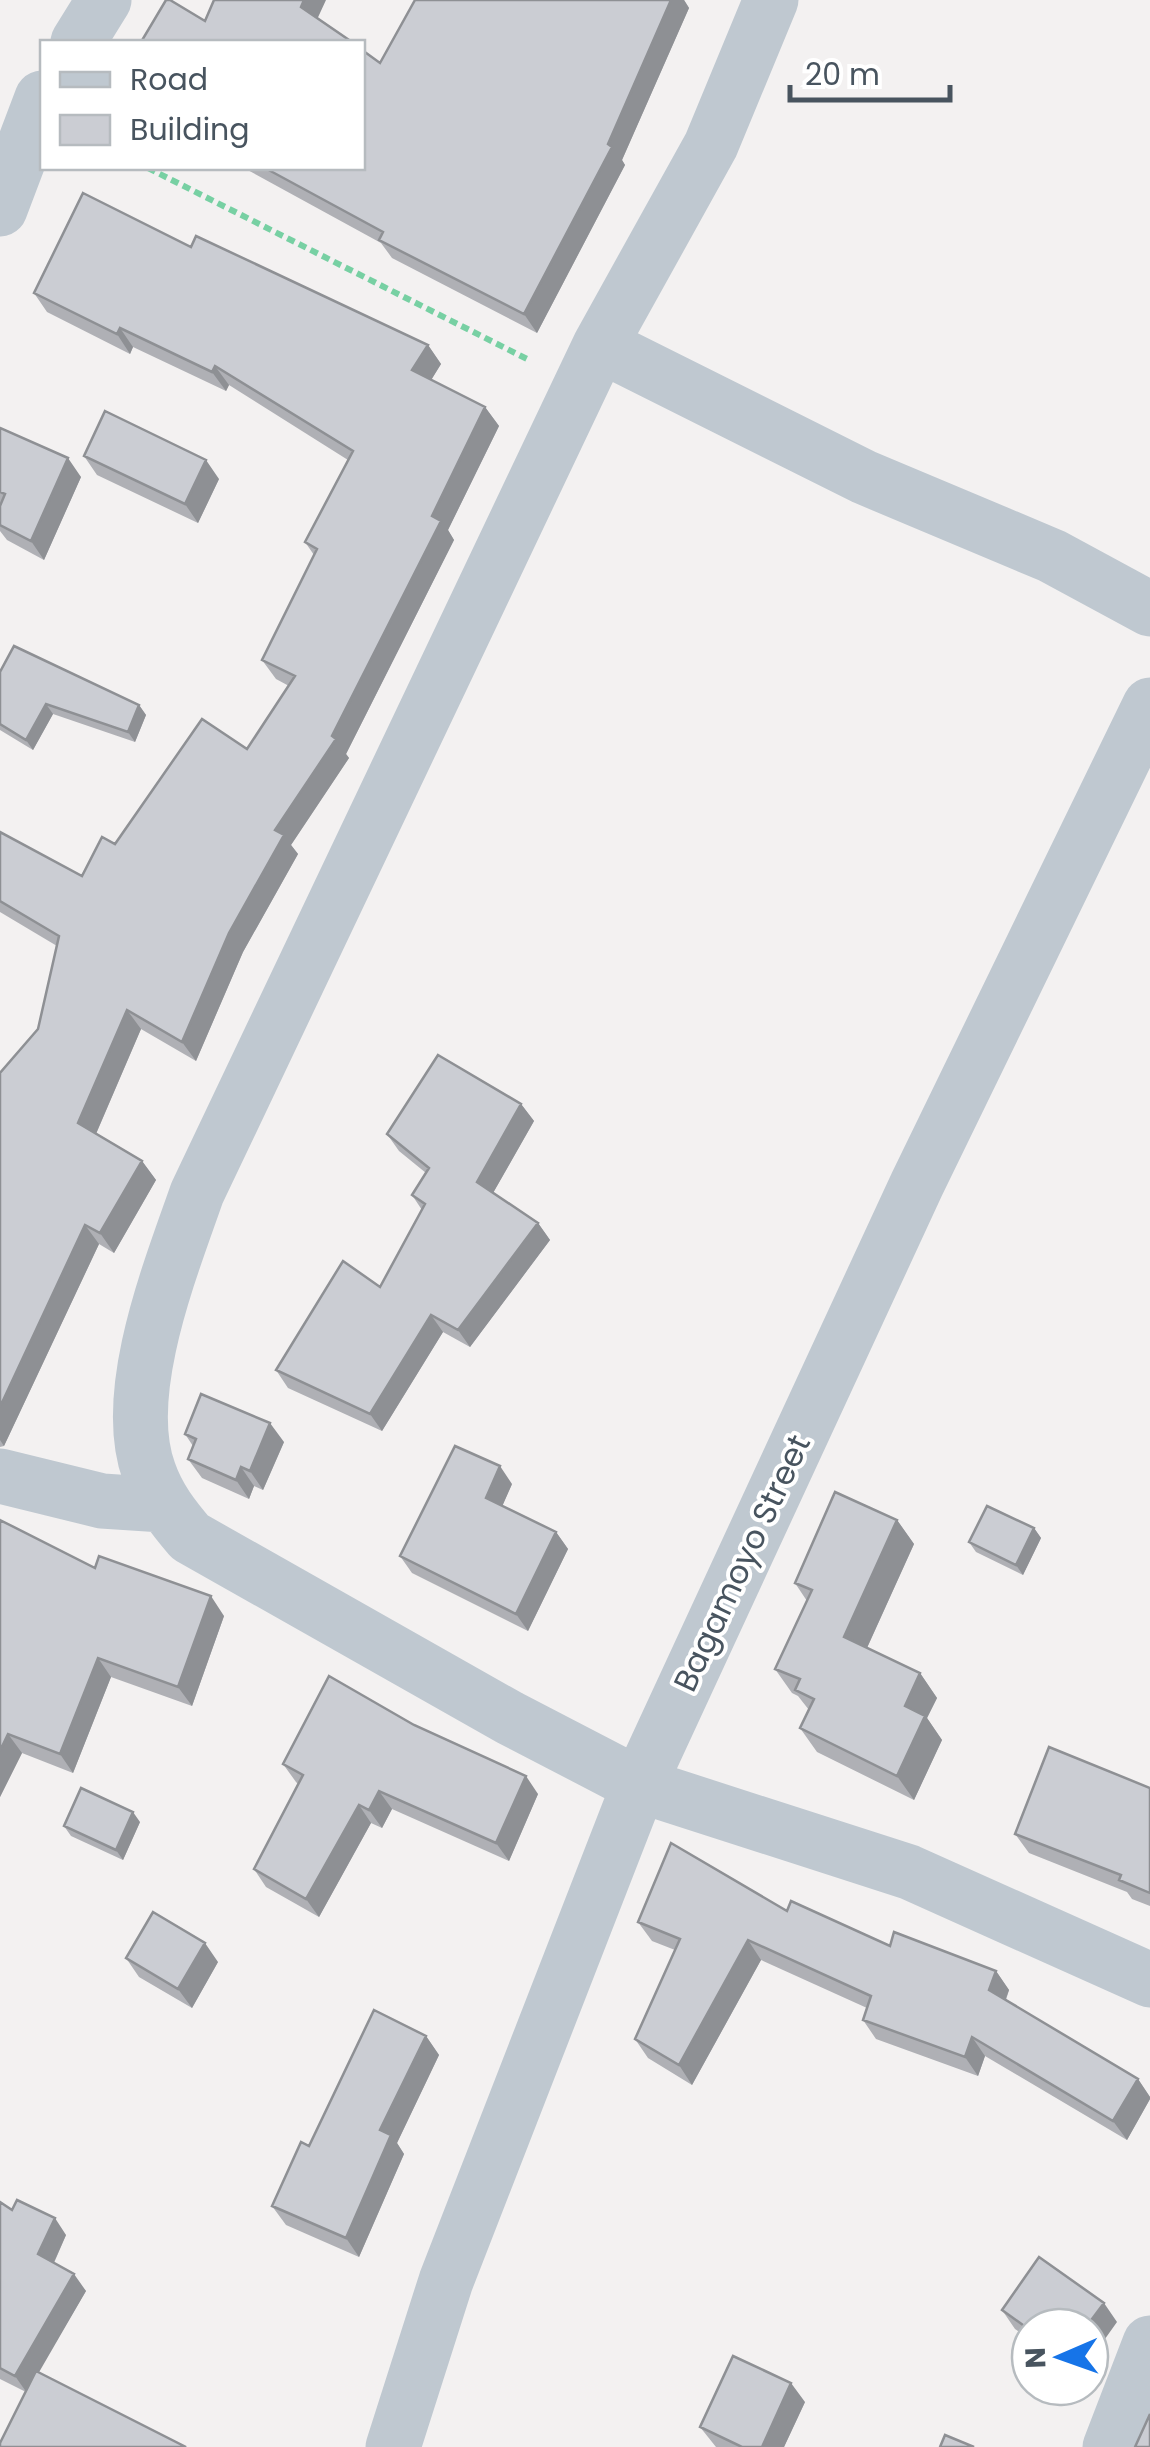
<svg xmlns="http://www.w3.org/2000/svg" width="1150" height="2447" font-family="Poppins,sans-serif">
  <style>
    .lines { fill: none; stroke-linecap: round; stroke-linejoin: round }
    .path { stroke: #77d0a3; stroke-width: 6; stroke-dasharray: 8 5; stroke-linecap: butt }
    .street { stroke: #bfc8d0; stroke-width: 55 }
    .wall { fill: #afb0b5 }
    .shaded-wall { fill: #8e9094 }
    .building { fill: #cbcdd3; stroke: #8e9094; stroke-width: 2.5 }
    .labels { text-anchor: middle; stroke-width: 8; stroke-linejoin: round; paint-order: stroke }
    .street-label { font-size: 32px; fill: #48545f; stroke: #fff }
  </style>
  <rect width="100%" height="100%" fill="#f3f1f1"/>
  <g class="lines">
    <!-- path -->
    <path class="path" d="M148,168L531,361"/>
    <!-- street -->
    <path class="street" d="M771,0L711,145L600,345L197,1193C171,1268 120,1393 149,1472C158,1498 173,1517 190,1537L510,1718L639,1785L909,1872L1150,1980
      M78,42L104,0
      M0,209L42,98
      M600,345L864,477L1052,556L1150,609
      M0,1476L102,1501L163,1505
      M393,2447L446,2281L639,1785L917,1184L1150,705
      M1110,2447L1150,2343"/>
  </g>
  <!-- wall -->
  <path class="wall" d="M415,0H684L689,8L622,160L625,165L537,333L392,258L381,243L244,168H362L380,63Z
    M191,247L428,345L441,364L431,380L485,407L499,426L448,530L454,540L346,754L349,758L291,845L298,854L243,952L196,1061L141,1029L96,1134L142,1161L156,1180L114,1253L99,1244L4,1446L0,1447V1073L38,1029L57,946L0,912V832L82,876L115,844L247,749L289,686L276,679L262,660L314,555L305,542L348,460L229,385L226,391L133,347L130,354L47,312L34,293Z
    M0,428L81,477L44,560L7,540L0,531Z
    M84,456L219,479L198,523L97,475Z
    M0,672L139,705L146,715L135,742L53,714L33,750L0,730Z
    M521,1104L534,1121L493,1193L538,1223L550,1240L470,1347L443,1332L382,1431L288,1388L276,1370L380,1287L422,1210L412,1195L426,1173L399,1151L387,1134Z
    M185,1434L284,1442L263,1490L254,1486L249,1499L202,1478L188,1459L193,1446Z
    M512,1484L502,1506L556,1532L568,1549L528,1631L412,1573L400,1556Z
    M0,1520L95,1568L224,1616L192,1706L111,1677L73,1773L22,1753L0,1797Z
    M897,1520L914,1544L867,1648L920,1673L937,1698L927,1718L942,1740L914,1800L817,1752L800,1728L809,1710L798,1696L792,1693L775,1669L807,1601L795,1583Z
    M1034,1528L1041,1538L1023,1575L976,1552L969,1542Z
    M414,1725L538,1794L509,1861L392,1809L382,1828L371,1823L319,1917L266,1887L254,1869L298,1784L296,1782L283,1764Z
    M1150,1788V1906L1132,1899L1127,1892L1029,1853L1015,1834Z
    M140,1822L123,1860L71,1836L64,1826Z
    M787,1911L890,1946L996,1971L1009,1990L1006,2000L1138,2079L1150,2097V2099L1127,2140L985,2056L978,2076L876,2039L863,2020L867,2008L761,1960L692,2085L648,2058L635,2039L675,1950L652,1941L638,1922Z
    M126,1958L218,1962L192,2008L139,1977Z
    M426,2036L439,2055L397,2143L404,2154L359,2257L286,2225L272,2206L309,2146Z
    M0,2202L12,2210L66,2235L54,2263L86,2291L26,2392L0,2379Z
    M1002,2310L1117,2322L1030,2327V2339L1015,2329Z
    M805,2402L784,2447H716L700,2427Z"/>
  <!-- shaded-wall -->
  <path class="shaded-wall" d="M304,0H326L314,26L301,7Z
    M671,0H684L689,8L622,160L625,165L537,333L524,314L608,144Z
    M120,328L133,347L130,354L117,334Z
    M428,345L441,364L425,390L412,370Z
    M215,366L229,385L226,391L212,372Z
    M485,407L499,426L448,530L454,540L346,754L349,758L291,845L298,854L243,952L196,1061L182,1042L275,830L332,736L432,516Z
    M68,458L81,477L44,560L31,541Z
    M206,460L219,479L198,523L185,504Z
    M46,704L53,714L33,750L26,740Z
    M139,705L146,715L135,742L128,732Z
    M127,1010L141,1029L92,1143L78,1123Z
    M521,1104L534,1121L489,1200L477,1182Z
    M142,1161L156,1180L114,1253L100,1233Z
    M538,1223L550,1240L470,1347L458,1330Z
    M85,1225L99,1244L4,1446L0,1440V1407Z
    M431,1315L443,1332L382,1431L370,1414Z
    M270,1423L284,1442L263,1490L250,1471Z
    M500,1466L512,1484L498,1516L486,1498Z
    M241,1467L254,1486L249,1499L236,1480Z
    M897,1520L914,1544L861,1661L844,1637Z
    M1034,1528L1041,1538L1023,1575L1016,1565Z
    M556,1532L568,1549L528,1631L516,1614Z
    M211,1596L224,1616L192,1706L178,1687Z
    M98,1658L111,1677L73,1773L60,1754Z
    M920,1673L937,1698L927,1718L942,1740L914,1800L897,1776L905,1706Z
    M8,1734L22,1753L0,1797V1751Z
    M526,1776L538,1794L509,1861L496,1843Z
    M379,1791L392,1809L382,1828L369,1810Z
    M359,1805L371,1823L319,1917L306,1899Z
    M133,1812L140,1822L123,1860L116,1850Z
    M748,1940L761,1960L692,2085L679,2065Z
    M205,1943L218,1962L192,2008L178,1989Z
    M996,1971L1009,1990L1002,2009L989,1990Z
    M426,2036L439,2055L397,2143L404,2154L359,2257L346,2238L380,2130Z
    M972,2037L985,2056L978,2076L965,2057Z
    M1138,2079L1150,2097V2099L1127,2140L1113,2121Z
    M55,2218L66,2235L50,2271L38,2254Z
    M74,2274L86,2291L27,2393L15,2376Z
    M1104,2303L1117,2322L1090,2360V2327H1086Z
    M791,2383L805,2402L784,2447H762Z"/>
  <!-- building -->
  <path class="building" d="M166,0H170L205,21L214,0H304L301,7L352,42H141Z
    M415,0H671L608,144L612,147L524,314L379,240L383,232L265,168H362V50L380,63Z
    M83,193L191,247L196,236L428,345L412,370L485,407L432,516L441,521L332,736L336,739L275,830L284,835L229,933L182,1042L127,1010L78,1123L142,1161L100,1233L85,1225L0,1407V1073L38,1029L59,936L0,901V832L82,876L102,837L115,844L202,719L247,749L295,676L262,660L317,549L305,542L353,451L215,366L212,372L120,328L117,334L34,293Z
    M105,411L206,460L185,504L84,456Z
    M0,428L68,458L31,541L0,525V506L5,494L0,492Z
    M14,646L139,705L128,732L46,704L26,740L0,724V672Z
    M438,1055L521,1104L477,1182L538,1223L458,1330L431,1315L370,1414L276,1370L343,1261L380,1287L425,1204L412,1195L429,1168L387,1134Z
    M201,1394L270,1423L250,1471L241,1467L236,1480L188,1459L196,1439L185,1434Z
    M455,1446L500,1466L486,1498L556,1532L516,1614L400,1556Z
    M835,1492L897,1520L844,1637L920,1673L905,1706L925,1716L897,1776L800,1728L814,1699L795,1690L800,1679L775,1669L812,1590L795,1583Z
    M987,1506L1034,1528L1016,1565L969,1542Z
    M0,1520L95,1568L99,1556L211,1596L178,1687L98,1658L60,1754L8,1734L0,1751Z
    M329,1676L414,1725L526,1776L496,1843L379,1791L369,1810L359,1805L306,1899L254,1869L303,1775L283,1764Z
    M1049,1747L1150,1788V1893L1119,1880L1121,1875L1015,1834Z
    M81,1788L133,1812L116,1850L64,1826Z
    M671,1843L787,1911L791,1901L890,1946L894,1932L996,1971L989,1990L1138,2079L1113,2121L972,2037L965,2057L863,2020L871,1996L748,1940L679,2065L635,2039L680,1939L638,1922Z
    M153,1912L205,1943L178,1989L126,1958Z
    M374,2010L426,2036L380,2130L391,2135L346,2238L272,2206L301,2142L309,2146Z
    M17,2200L55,2218L38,2254L74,2274L15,2376L0,2368V2202L12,2210Z
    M1039,2257L1104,2303L1086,2327H1030V2330L1002,2310Z
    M733,2356L791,2383L762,2447H742L700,2427Z
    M36,2371L186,2447H0V2443Z
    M1150,2414V2447H1135Z
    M945,2435L974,2447H940Z"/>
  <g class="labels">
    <!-- street labels -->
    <g class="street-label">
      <text transform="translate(742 1563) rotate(-65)" y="11">Bagamoyo Street</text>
    </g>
  </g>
  <!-- legend -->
  <rect x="40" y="40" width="325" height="130" fill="#ffffff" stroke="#b6bbbf" stroke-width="2.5"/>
  <rect x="60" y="72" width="50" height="15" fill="#bfc8d0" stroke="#b6bbbf" stroke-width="2.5"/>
  <text x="130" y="90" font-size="30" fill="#48545f">Road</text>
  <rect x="60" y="115" width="50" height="30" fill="#cbcdd3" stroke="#b6bbbf" stroke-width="2.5"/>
  <text x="130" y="140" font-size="30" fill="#48545f">Building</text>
  <!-- north arrow -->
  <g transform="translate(1060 2357) rotate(268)"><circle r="48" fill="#ffffff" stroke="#b6bbbf" stroke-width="2.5"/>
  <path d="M0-8L18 38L0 25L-18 38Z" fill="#1674e8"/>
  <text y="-15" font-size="28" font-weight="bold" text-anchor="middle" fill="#48545f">N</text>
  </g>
  <!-- scale -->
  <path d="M790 85v15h160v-15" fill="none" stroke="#48545f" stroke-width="5"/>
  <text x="805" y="85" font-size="30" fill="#48545f" stroke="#ffffff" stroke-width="8" paint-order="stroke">20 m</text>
</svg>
